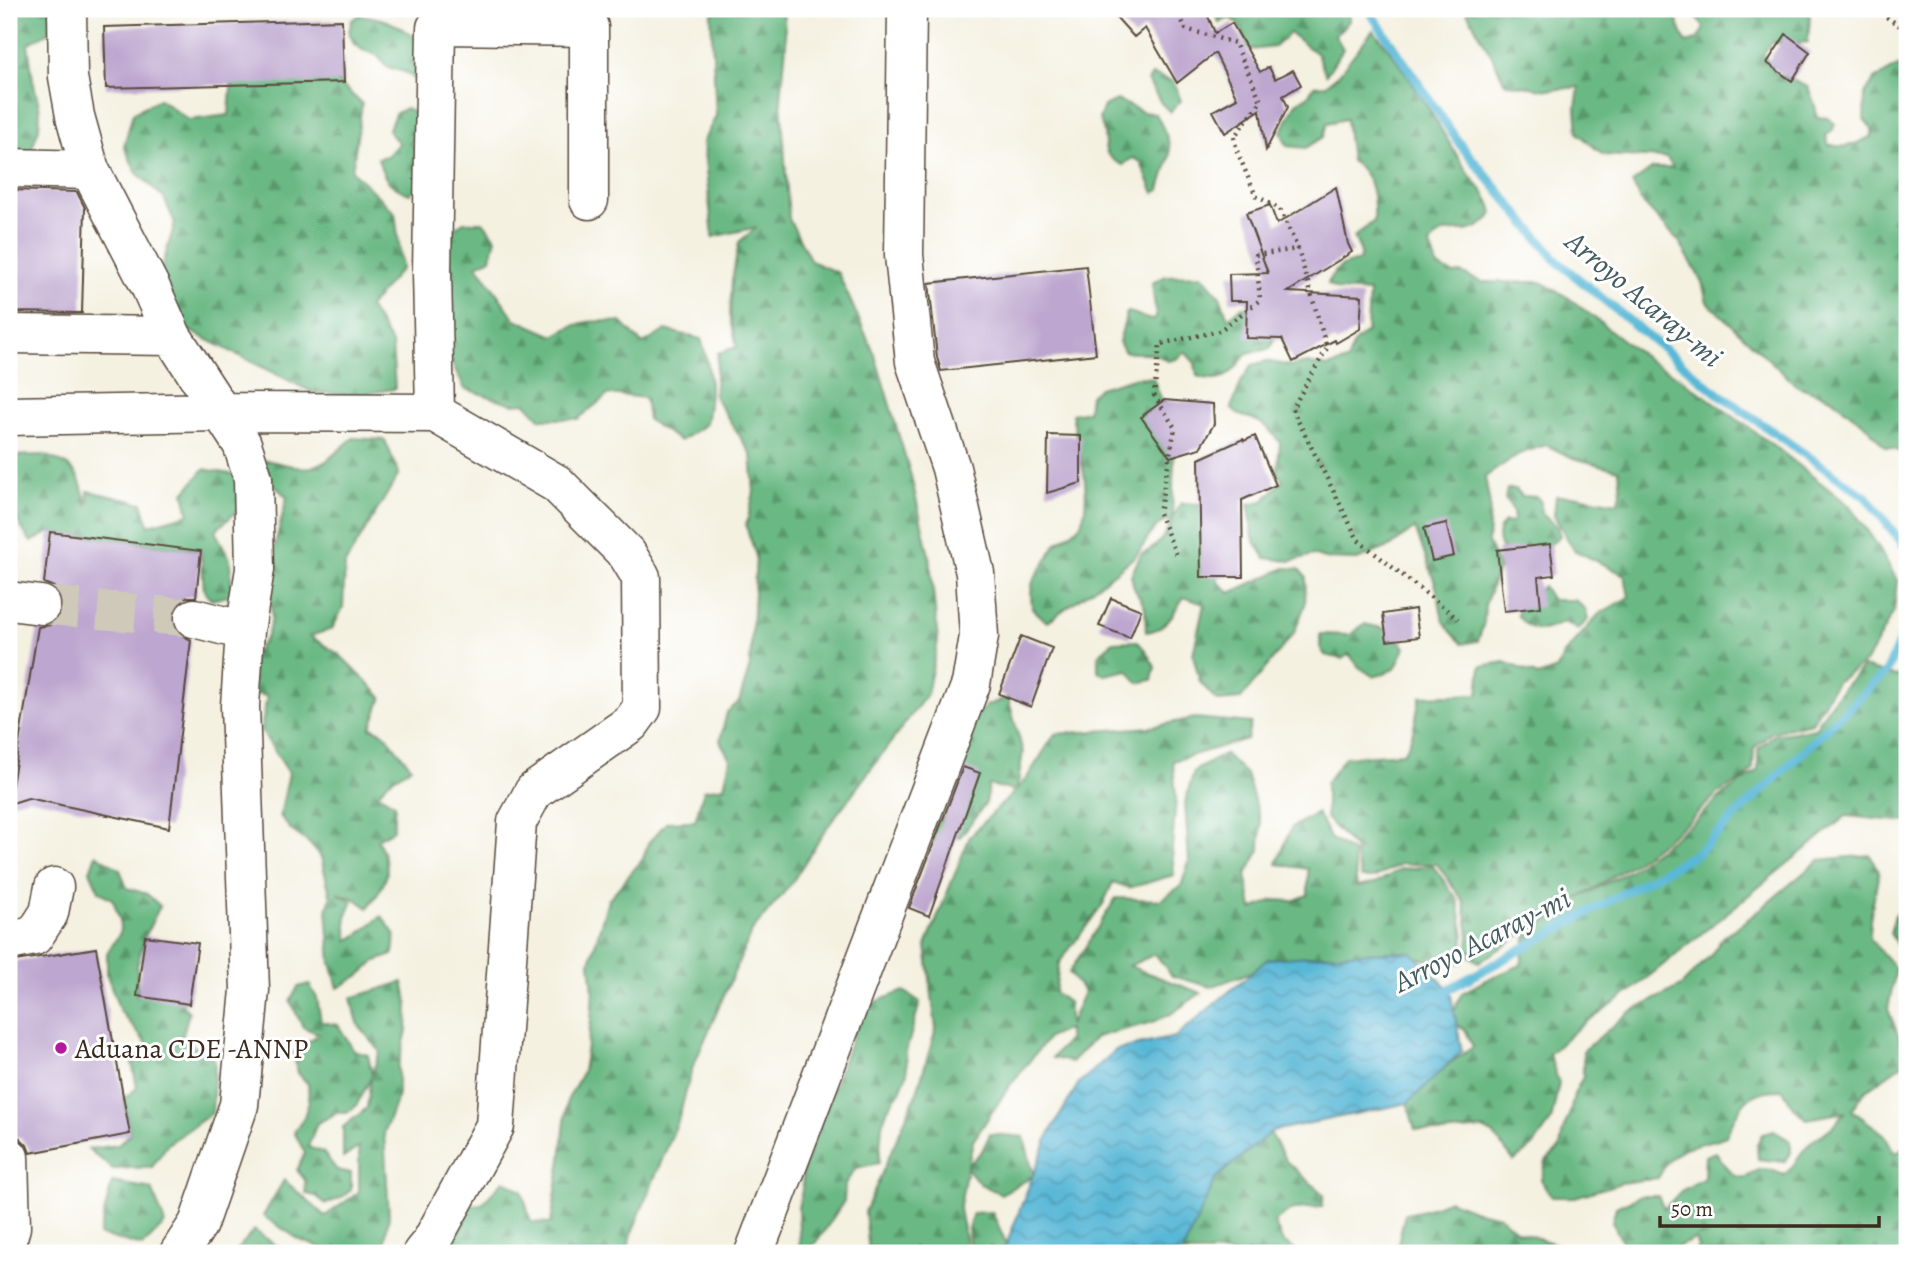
<svg xmlns="http://www.w3.org/2000/svg" width="1916" height="1262" font-family="Alegreya,serif">
  <style>
    .forest { fill: url(#forest-firs); stroke: #527251; stroke-width: 2 }
    .water { fill: url(#water-waves); stroke: #4a717a; stroke-width: 2 }
    .lines { fill: none; stroke-linecap: round; stroke-linejoin: round }
    .stream { stroke: #58b8d7; stroke-width: 9 }
    .building { fill: #bda6cf }
    .minor-tunnel { stroke: #cfc9ba; stroke-width: 38; stroke-dasharray: 38 19; stroke-linecap: butt }
    .minor-casing { stroke: #57483b; stroke-width: 41 }
    .path { stroke: #57483b; stroke-width: 4.5; stroke-dasharray: 2 5; stroke-linecap: butt }
    .minor { stroke: #fff; stroke-width: 38 }
    .poi-dot { fill: #b5179e; stroke: #fff; stroke-width: 2.5 }
    .labels { text-anchor: middle; stroke-width: 6; stroke-linejoin: round; paint-order: stroke }
    .poi-label { font-size: 28px; fill: #3b2a1e; stroke: #fff; text-anchor: start }
    .water-label { font-size: 30px; font-style: italic; fill: #455c5f; stroke: #fff }
  </style>
  <defs>
    <pattern id="forest-firs" width="22" height="20" patternUnits="userSpaceOnUse" patternTransform="scale(1.75)"><rect width="22" height="20" fill="#6ab984"/><path d="M5 1l3.5 6h-7zM16 11l3.5 6h-7z" fill="#58976b"/></pattern>
    <pattern id="water-waves" width="16" height="10" patternUnits="userSpaceOnUse" patternTransform="scale(1.75)"><rect width="16" height="10" fill="#58b8d7"/><path d="M0 5q4-4 8 0t8 0" fill="none" stroke="#4a96ae"/></pattern>
  </defs>
  <rect width="100%" height="100%" fill="#fff"/>
  <filter id="ink" filterUnits="userSpaceOnUse"><feTurbulence type="fractalNoise" baseFrequency=".0143" numOctaves="2"/><feDisplacementMap in="SourceGraphic" scale="14" xChannelSelector="R" yChannelSelector="G"/><feConvolveMatrix kernelMatrix="1 2 1 2 8 2 1 2 1" color-interpolation-filters="sRGB"/></filter>
  <filter id="wash" filterUnits="userSpaceOnUse"><feTurbulence type="fractalNoise" baseFrequency=".00686" numOctaves="4" result="noise"/><feDisplacementMap in="SourceGraphic" scale="28" xChannelSelector="R" yChannelSelector="G"/><feGaussianBlur stdDeviation="1.57" result="paint"/><feColorMatrix in="noise" values="0 0 0 0 0 0 0 0 0 0 0 0 0 0 0 0 0 1.4 0 .05"/><feComposite in="paint" operator="in"/></filter>
  <g filter="url(#wash)">
    <rect width="100%" height="100%" fill="#f4f1e1"/>
    <!-- forest -->
    <path class="forest" d="M9,9H52L49,32L28,44L33,80L40,110L39,128L31,151L9,162Z
      M715,9H783L786,44L781,100L789,219L811,261L838,273L875,355L911,476L930,560L938,641L927,694L826,829L791,884L752,931L692,1069L678,1121L633,1230L627,1253H445L453,1245L469,1206L482,1204L504,1180L522,1191L531,1222L551,1223L561,1159L567,1101L583,1071L591,1021L593,991L590,962L608,900L643,859L648,843L667,822L695,821L704,790L724,787L730,759L720,741L727,712L739,702L750,666L756,556L746,526L754,492L751,454L714,396L718,353L737,347L730,315L732,280L739,242L757,227L713,237L703,142L716,116L711,16Z
      M1212,9H1351L1349,21L1335,35L1343,49L1326,75L1317,54L1290,33L1274,47L1250,50C1243,38 1244,25 1231,18L1219,22Z
      M1465,9H1650L1646,14L1675,16L1686,43L1697,40L1704,28L1697,18L1698,9H1807L1810,17L1808,42L1786,44L1772,42L1763,54L1775,73L1808,87L1815,105L1817,117L1828,118L1835,124L1833,129L1826,136L1828,144C1845,150 1857,144 1872,136V129L1864,119L1865,94L1875,79L1904,63L1907,65V456L1895,449L1885,447L1867,427L1831,398L1797,386L1707,302L1702,282L1679,241L1640,200L1632,183L1653,168H1673L1667,158L1603,155L1578,133L1576,107L1579,87L1549,90L1505,83L1493,58Z
      M360,15C376,17 392,21 404,30C410,34 412,36 419,38V82L405,72L387,67L377,55L363,50L354,44L349,32L352,20Z
      M1373,30C1411,73 1437,125 1468,173C1478,187 1491,197 1493,214C1486,221 1480,228 1470,230C1452,233 1441,226 1430,245L1437,266L1453,274L1461,273L1482,282H1541L1569,298L1651,362L1676,375L1777,448L1850,506L1878,546L1897,580L1894,611L1866,662L1836,682L1812,723L1772,732L1754,748L1753,769L1745,778L1717,794L1687,823L1634,863L1577,899L1629,871L1694,822L1721,796L1758,771V749L1774,735L1815,729C1828,704 1844,686 1863,667L1897,677L1907,665V822L1846,816L1631,991L1579,1027L1549,1054L1559,1083L1551,1121L1533,1146L1514,1161L1493,1134L1483,1129L1442,1133L1415,1129L1405,1095L1473,1047L1466,1031L1449,1020L1462,993L1486,980L1521,965L1527,934L1553,915L1479,962L1467,954L1469,936L1464,902L1437,864H1401L1373,878H1361L1354,848L1326,818V783L1345,757L1403,753C1415,737 1415,715 1421,696L1478,694L1481,666L1505,662L1538,676L1557,669L1564,654L1599,614L1629,597L1625,575L1574,550L1554,516L1556,496H1578L1617,503L1621,493L1619,470L1573,458L1546,445L1519,454L1485,477L1490,505L1488,543L1499,567L1485,605L1484,622L1478,641L1463,644C1434,618 1445,612 1434,580C1428,563 1421,545 1415,528L1391,546L1357,560L1324,559L1313,555L1291,561L1265,558L1253,538L1249,504L1263,501L1283,481L1277,473L1280,443C1274,434 1266,424 1255,420C1245,416 1238,417 1231,408L1242,380L1252,365L1266,361L1292,366L1307,363L1328,367L1347,361L1354,343L1367,332L1369,292L1338,290L1328,284C1333,268 1343,265 1359,261L1361,252L1354,237L1374,221C1375,198 1373,174 1351,161L1346,119L1327,123L1323,137L1306,148L1287,146L1281,132L1296,103L1309,95L1314,86L1326,85L1337,76Z
      M323,68L362,104L352,171L395,213L402,268L369,307L392,344L395,389L355,395L312,392L180,326L158,280L175,223L164,198L136,172L124,146L133,113L159,99L189,120L229,115L232,75Z
      M1152,75C1178,83 1171,76 1181,101L1170,112L1161,103L1148,81Z
      M1117,100L1143,112L1156,114C1177,154 1171,149 1160,190L1154,193L1140,161L1132,158L1123,165C1094,153 1112,141 1099,119L1104,106Z
      M406,108L418,115V137L410,143L420,152L425,174L410,194C389,187 383,178 378,158L387,156L399,143L388,131L395,114Z
      M464,222H483L496,238L491,258L477,265L515,319L554,336C580,320 591,320 621,322L643,344L666,330L701,339C712,373 712,390 706,424L680,441L648,420L645,398L609,394L578,419H541L526,403L513,404L465,389L445,350L421,326L452,289L432,272L446,233Z
      M1202,275L1220,296L1228,318L1242,307L1274,313L1280,324L1270,349L1247,353C1231,374 1225,385 1197,376L1195,363L1185,352L1176,359L1168,361C1146,347 1142,357 1124,351L1119,342L1127,312C1138,313 1144,320 1154,320L1156,317L1152,283L1166,276Z
      M1137,377L1153,378L1168,417L1175,428L1172,518L1181,503L1213,505L1218,582L1230,593L1285,568L1299,569L1306,577L1305,605L1294,633L1241,699L1217,701L1200,682L1193,655L1204,604L1184,597C1173,613 1167,630 1146,632L1145,607L1134,588L1131,575L1141,554C1158,548 1165,536 1172,520C1150,522 1149,543 1135,556C1108,580 1076,600 1047,622L1032,608C1029,577 1034,581 1048,558C1051,553 1052,548 1056,544C1064,537 1076,532 1081,523C1094,493 1077,445 1072,414L1088,411L1090,395L1099,388Z
      M353,438L385,440L399,474L345,564L343,608L332,629L310,636L340,655L382,697L371,727L384,733L411,767L388,782L378,794L395,804L393,830L377,839C394,871 388,880 368,908L354,898L337,893L353,901L346,917L348,940C362,935 370,923 382,916L395,935L393,955L376,961L360,975L338,988L331,963L327,909L331,898L321,857L309,843L291,830L280,816L289,773L261,730L267,696L255,694L251,659L266,638L272,618L269,569L287,497L265,477L266,460L306,469L325,462Z
      M44,455C78,468 78,471 87,506L88,491L142,503L149,525L189,514L184,493L204,469L243,476V506L215,531L230,559L232,595L212,600L204,591L201,551L50,532L31,542C5,506 9,499 9,456Z
      M1507,489H1516L1522,496L1537,497L1541,502V513L1557,527L1560,536L1541,552L1531,551L1526,544L1521,554H1504C1497,542 1495,532 1505,522L1513,523C1515,514 1512,506 1505,499Z
      M1543,586L1552,600H1575L1585,609L1588,619L1578,630L1564,622C1543,632 1532,635 1517,615L1522,601L1534,596Z
      M1364,624C1387,629 1393,628 1405,648L1395,669L1374,677L1359,667L1349,654L1342,659L1325,655L1320,647V634L1350,635Z
      M1137,641L1146,651L1155,667L1152,680L1138,683L1128,670L1105,675L1098,671V655L1113,642Z
      M1008,698L1023,752L1017,789L1026,779L1055,734L1151,727L1195,718L1251,723L1247,739L1173,761L1176,798L1172,848L1174,875L1129,888L1113,882L1103,904L1059,963L1055,993L1069,1003V1026L1084,992L1069,973L1116,898L1160,900L1181,886L1189,862L1185,802L1194,771L1225,754L1246,774L1261,823L1260,850L1246,875L1252,909L1274,900L1292,901L1308,895V869L1277,864L1291,828L1317,813L1330,838L1353,853L1357,887L1376,883L1401,869L1433,866L1458,900L1464,937L1461,963L1436,962L1390,952L1268,959L1254,971L1211,987L1172,976L1155,954L1129,966L1201,993L1171,1014L1153,1022L1096,1037L1071,1062L1052,1058L1068,1040V1029L1048,1038L1010,1085L973,1141L968,1165L982,1151L990,1134L1024,1137L1034,1176L1001,1194L980,1184L967,1168L959,1210L968,1253H869L865,1212L917,1092L936,1029L926,946L970,836L1015,791L989,785L986,803L960,837L943,833L934,849V827L947,813L962,782L961,745L968,724L987,705Z
      M96,854L120,870L127,888L147,894L160,906L145,936L137,966V996L172,994L189,1012L182,1038L215,1060L212,1113L168,1144L152,1167L113,1169L88,1149L118,1145L130,1134L124,1098L137,1088L132,1062L148,1045L120,1011L107,975V953L120,933V920L113,900L99,891L90,871Z
      M1870,855L1879,872L1870,919V939L1896,969L1888,1009L1902,1045L1904,1063L1865,1091L1852,1110L1885,1135L1895,1154L1907,1145V1199H1900L1898,1205L1907,1210V1253H1695L1698,1247L1695,1239L1679,1246L1670,1253H1628L1612,1222L1616,1207L1640,1196H1658L1664,1209L1681,1191L1704,1178L1705,1156L1716,1152C1722,1162 1732,1180 1746,1177C1752,1175 1756,1170 1762,1169C1770,1168 1777,1172 1784,1175C1797,1165 1800,1151 1812,1141C1820,1135 1829,1131 1835,1124C1840,1119 1840,1115 1846,1112L1807,1119L1793,1107L1783,1090C1745,1090 1741,1104 1726,1136C1690,1150 1679,1139 1658,1178L1621,1183L1575,1197H1552L1541,1180L1546,1161L1560,1148L1563,1130L1570,1113L1574,1094L1583,1077V1051L1628,1013L1681,986L1711,955L1722,938L1752,916L1819,860Z
      M1907,902V949L1897,945L1890,933L1895,915Z
      M403,982L408,1005L407,1031L398,1066V1095L384,1133L389,1216L384,1247L331,1252L300,1240L263,1216L284,1180L325,1216L359,1192V1147L343,1158V1127L367,1108L371,1078L356,1106L347,1113H337L317,1123L308,1147L323,1152L337,1170L351,1173V1190L341,1198L326,1204L316,1196L306,1194L305,1180L297,1170L305,1153L294,1132L304,1117L309,1101L308,1084L298,1073L293,1053L319,1034L303,1027L290,1001L298,987L309,984L317,998L321,1022L338,1025L354,1051L368,1055L372,1074L380,1051L359,1026L351,998Z
      M904,991L920,1002L906,1052L907,1074L900,1091L888,1108L882,1125L879,1163L856,1168L845,1184L844,1201L823,1233L807,1253H800L798,1208L802,1190L803,1170L858,1021L872,1003Z
      M1265,1123L1286,1161L1324,1195L1322,1207L1293,1209L1274,1222L1283,1242L1300,1253H1171L1175,1164Z
      M1774,1131L1791,1141V1153L1784,1162L1758,1159L1757,1145L1762,1134Z
      M112,1182L152,1189L165,1224L143,1246L99,1235Z
      M1449,1200L1473,1210L1500,1216L1517,1231L1570,1249L1572,1253H1390L1398,1243L1405,1214L1425,1210Z
      M992,1212L1007,1245L997,1253H970L968,1228L973,1213Z
      M254,1230L287,1253H235Z"/>
    <!-- water -->
    <path class="water" d="M1411,952L1450,990L1462,1051L1408,1103L1272,1131L1216,1178L1182,1253H1003L1049,1134L1079,1083L1116,1050L1175,1037L1268,959L1352,953Z"/>
    <g class="lines">
      <!-- stream -->
      <path class="stream" d="M1368,9L1459,143L1558,262L1716,392L1866,497L1907,549
        M1440,994L1697,853L1887,671L1907,624"/>
    </g>
    <g id="blocks">
      <!-- building -->
      <path class="building" d="M1109,9H1205L1215,33L1232,23L1260,72L1269,67L1275,79L1293,70L1301,85L1283,96L1288,107L1266,150L1260,110L1225,133L1213,111L1237,98L1215,53L1177,83L1145,28L1134,37Z
        M342,20L344,82L106,88L104,27Z
        M1786,34L1810,52L1792,81L1767,63Z
        M1336,187L1348,244L1352,252L1288,292L1362,296L1360,329L1336,343L1335,340L1293,362L1282,339L1246,338L1247,301H1230L1229,274L1268,273L1246,213L1270,205L1277,224Z
        M9,190L77,192L85,208L82,313L9,312Z
        M1086,266L1096,354L941,371L937,357L929,283Z
        M1164,400L1213,404L1214,424L1200,448L1170,457L1141,417Z
        M1048,435L1081,436V483L1047,493Z
        M1255,436L1276,485L1242,500L1243,577H1201L1199,459L1243,439L1244,441Z
        M1446,523L1454,556L1432,561L1424,528Z
        M50,532L201,551L196,597H187L179,602L173,613V625L178,633L191,640L169,828L28,798L9,804L38,627L50,625L59,618L63,608L61,596L54,587L44,583Z
        M1550,544L1554,575L1538,577L1541,607L1504,611L1497,550Z
        M1111,598L1141,610L1130,638L1099,626Z
        M1415,609L1419,637L1387,641L1383,614Z
        M1021,636L1052,648L1031,707L999,694Z
        M963,767L980,773L929,916L909,908Z
        M145,936L198,943L189,1004L137,996Z
        M96,948L130,1134L30,1153L27,1145L20,1138L9,1135V962Z"/>
    </g>
  </g>
  <g filter="url(#ink)">
    <use href="#blocks" fill-opacity="0" stroke="#57483b" stroke-width="2"/>
    <g class="lines">
      <!-- minor-tunnel -->
      <path class="minor-tunnel" d="M41,605L194,618"/>
      <defs>
        <path id="minor" d="M67,9L68,77L75,116L90,170L150,286L172,336L242,444L253,478L255,569L245,631L240,706L250,990L239,1105L198,1224L179,1253
          M9,168L90,170
          M9,334L172,336
          M9,416L222,412L435,413
          M9,601L41,605
          M194,618L245,631
          M9,941L34,936L49,913L54,887
          M9,1234L11,1227L9,1157
          M422,1253L431,1242L495,1126L517,822L534,791L631,723L642,708L641,577L627,554L557,484L435,413L432,272L436,28L440,25L589,27V200
          M754,1253L971,684L979,636L975,573L951,468L915,362L904,255L907,9"/>
      </defs>
      <!-- minor casing -->
      <use href="#minor" class="minor-casing"/>
      <!-- path -->
      <path class="path" d="M1176,9L1186,29L1235,43L1261,101L1234,137L1237,151L1256,196L1280,209L1298,249L1327,348L1292,409L1358,540L1458,619
        M1875,9L1907,31
        M1176,554L1159,513L1175,428L1154,395L1160,344L1219,331L1260,300L1256,255L1298,249"/>
      <!-- minor -->
      <use href="#minor" class="minor"/>
    </g>
  </g>
  <!-- markers -->
  <circle class="poi-dot" cx="61" cy="1048" r="7"/>
  <g class="labels">
    <!-- poi labels -->
    <g class="poi-label">
      <text x="75" y="1058">Aduana CDE -ANNP</text>
    </g>
    <!-- water labels -->
    <g class="water-label">
      <text transform="translate(1644 299) rotate(40)" y="10">Arroyo Acaray-mi</text>
      <text transform="translate(1482 940) rotate(-27)" y="10">Arroyo Acaray-mi</text>
    </g>
  </g>
  <!-- margin -->
  <rect width="1916" height="1262" fill="none" stroke="#fff" stroke-width="35"/>
  <!-- scale -->
  <path d="M1660 1216v10h219v-10" fill="none" stroke="#3b2a1e" stroke-width="3.5"/>
  <text x="1671" y="1216" font-size="21" fill="#3b2a1e" stroke="#ffffff" stroke-width="5" paint-order="stroke">50 m</text>
</svg>
